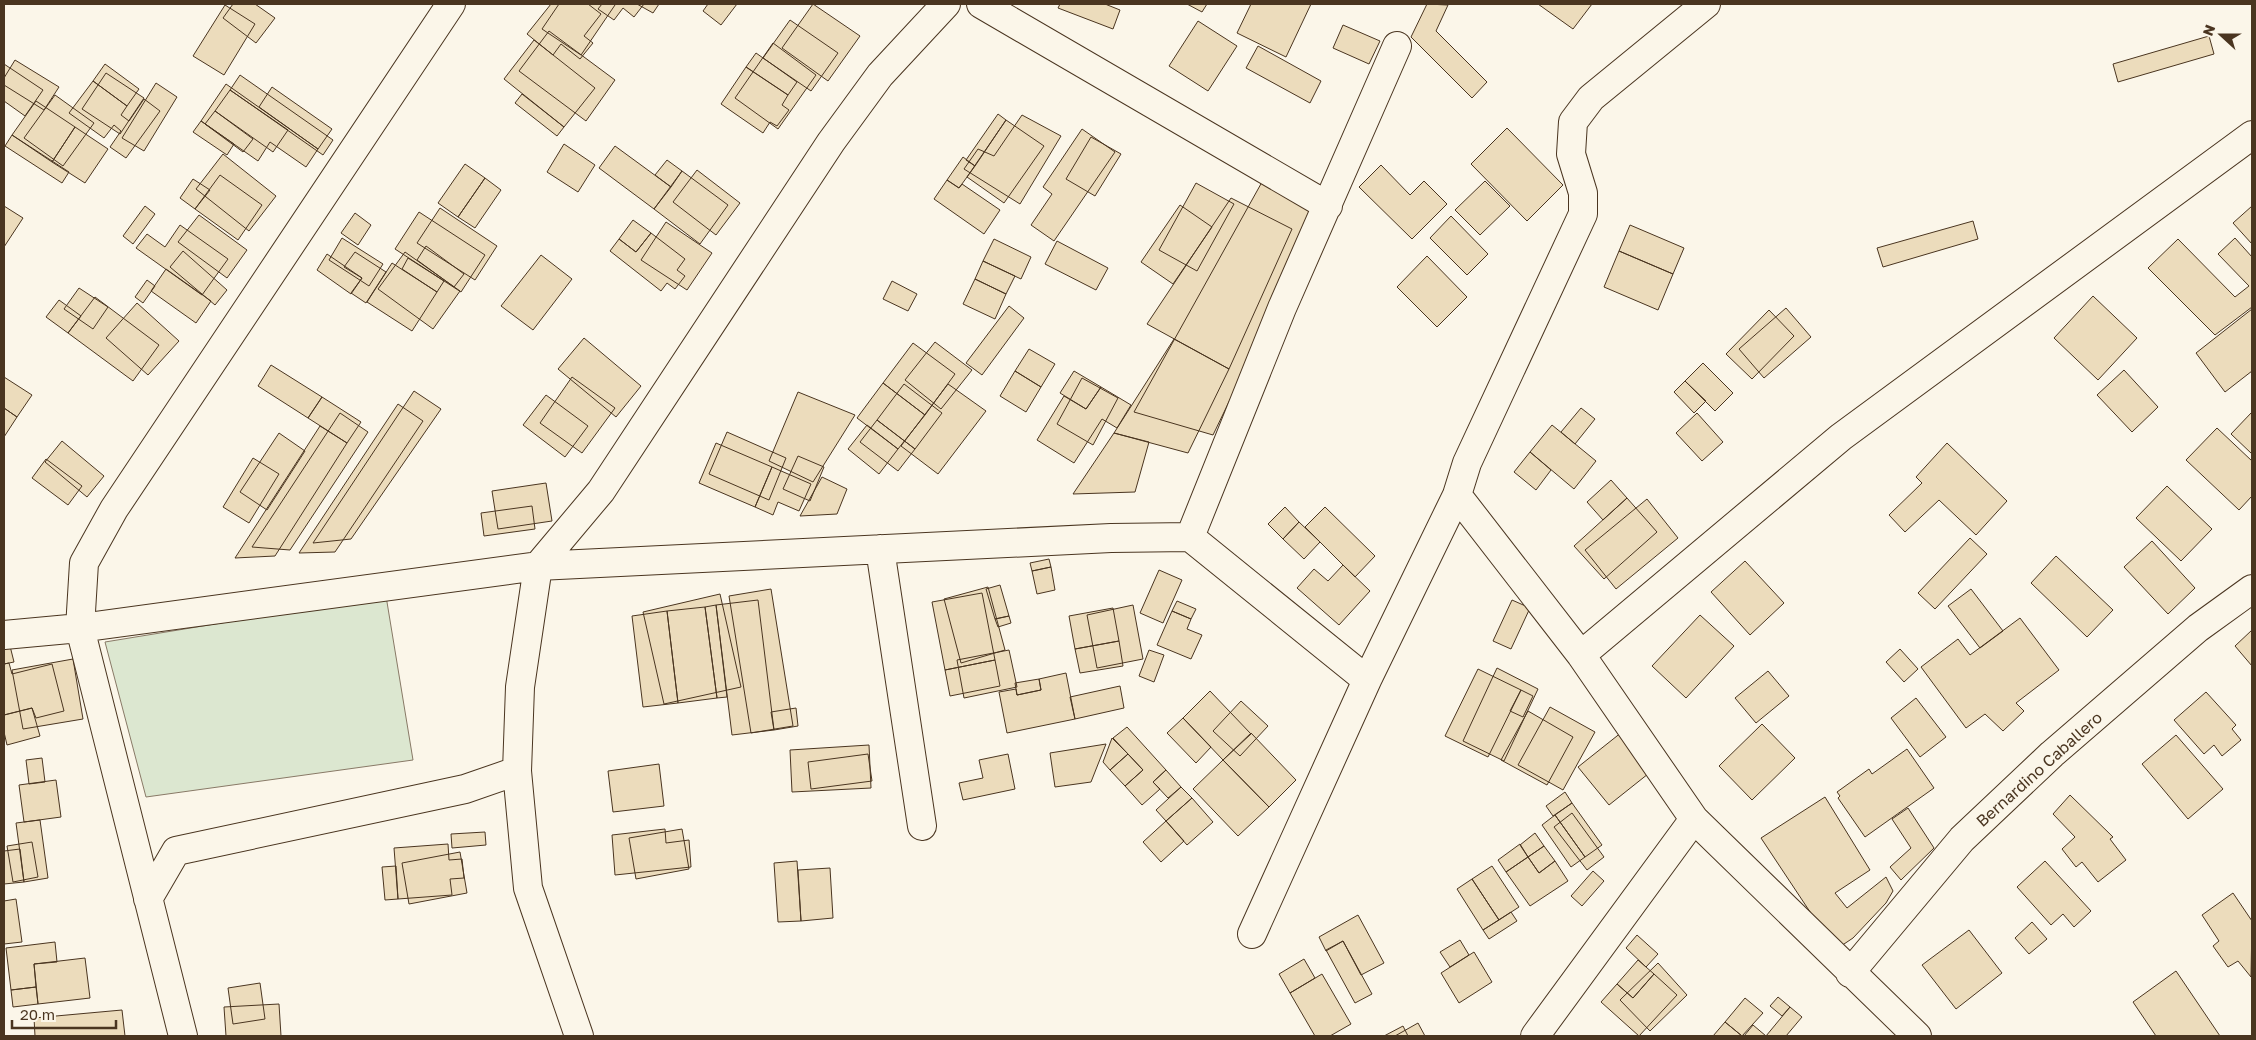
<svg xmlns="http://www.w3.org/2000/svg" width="2256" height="1040" font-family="'Golos Text',sans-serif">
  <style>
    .park { fill: #dce7d0; stroke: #887966 }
    .building { fill: #ecdcbc; stroke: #4a3520 }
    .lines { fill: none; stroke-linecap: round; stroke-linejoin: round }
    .street-casing { stroke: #4a3520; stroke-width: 30 }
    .street { stroke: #fbf6e9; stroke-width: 28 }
    .labels { text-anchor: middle; stroke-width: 4; stroke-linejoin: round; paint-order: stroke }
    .street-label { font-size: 16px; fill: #4a3520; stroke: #fbf6e9 }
  </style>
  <rect width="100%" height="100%" fill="#fbf6e9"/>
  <!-- park -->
  <path class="park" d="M386,596L413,760L146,797L105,642Z"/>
  <!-- building -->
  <path class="building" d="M233,4H255L275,18L256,43L223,18Z
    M551,4H588L601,14L584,36L593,43L580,59L561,44L553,55L527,34Z
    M559,4H614L615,5L581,55L542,29Z
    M602,4H644L634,17L623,8L614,20L598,9Z
    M637,4H659L653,13Z
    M708,4H737L721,25L703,11Z
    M813,4L860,36L828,81L782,48Z
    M1060,4H1105L1120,10L1113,29L1058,8Z
    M1187,4H1207L1202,12Z
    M1251,4H1311L1286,57L1237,33Z
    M1427,4L1448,5L1436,31L1487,82L1472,98L1411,37Z
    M1538,4H1592L1573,29Z
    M225,5L255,24L224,75L193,56Z
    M790,20L838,53L811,91L763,58Z
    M1198,21L1237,46L1208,91L1169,66Z
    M1343,25L1380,41L1369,64L1333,48Z
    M549,31L615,80L586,121L519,71Z
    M2209,36L2214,54L2118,82L2113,64Z
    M534,40L595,88L564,127L504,79Z
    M773,43L816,75L778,129L735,98Z
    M1258,46L1321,81L1310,103L1246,68Z
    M756,53L797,82L788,95L746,67Z
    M15,60L59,87L44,110L4,85V78Z
    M4,64L43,90L25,116L4,101Z
    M105,64L139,89L127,106L93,81Z
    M746,67L788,95L782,105L789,110L777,126L770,122L763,133L721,104Z
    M106,73L144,98L120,134L82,109Z
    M240,75L333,140L323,155L230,90Z
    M93,81L127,106L121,115L129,121L144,99L160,111L126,158L110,147L121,131L114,125L104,138L69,113Z
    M156,83L177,97L144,151L122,138Z
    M226,84L318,149L306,167L270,142L258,161L201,121Z
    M272,87L332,129L318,149L259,107Z
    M230,90L288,130L273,152L215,111Z
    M522,94L564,127L557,136L515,103Z
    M55,95L94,123L63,166L24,138Z
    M36,101L75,127L52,162L12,135Z
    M215,111L253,139L243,152L205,124Z
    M998,114L1006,120L975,166L966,160Z
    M1022,115L1061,136L1020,204L964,169L978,149L994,156Z
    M1006,120L1044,146L1004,203L967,177Z
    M201,121L234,144L227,155L193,132Z
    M75,127L108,149L85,183L52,162Z
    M1507,128L1563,185L1527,221L1471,164Z
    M1082,129L1115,152L1054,241L1031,225L1052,194L1043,187Z
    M12,135L69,172L62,183L5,146Z
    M1091,137L1121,154L1095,196L1066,179Z
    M564,144L595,165L578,192L547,172Z
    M615,146L671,187L654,209L599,168Z
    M223,154L276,196L249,231L196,189Z
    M963,157L975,166L959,188L947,180Z
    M667,160L682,171L671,187L655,175Z
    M465,164L485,178L458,217L438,203Z
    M1381,165L1410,195L1424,181L1447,204L1412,239L1359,187Z
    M697,170L740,203L716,235L673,202Z
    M682,171L728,205L700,244L654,209Z
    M220,175L262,205L238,240L195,209Z
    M485,178L501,190L475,228L458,217Z
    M193,179L210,190L195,209L180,198Z
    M947,180L959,188L962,184L1000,210L984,234L934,199Z
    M1485,181L1510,206L1480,235L1455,210Z
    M1262,182L1320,213L1213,435L1134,412Z
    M1196,183L1234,204L1197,271L1159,250Z
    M1231,198L1292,229L1229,369L1147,324Z
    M1180,205L1212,227L1173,284L1141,262Z
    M4,206L23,218L4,247Z
    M145,206L155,214L133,244L123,236Z
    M2252,206V244L2233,223Z
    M440,208L497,246L475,280L417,243Z
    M419,212L485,255L461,292L395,249Z
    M355,213L371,225L358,245L341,233Z
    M199,215L247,250L227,278L178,242Z
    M1451,216L1488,254L1467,275L1430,238Z
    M633,220L651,233L636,252L619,239Z
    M1973,221L1978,239L1883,267L1877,248Z
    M666,222L712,253L687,290L641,260Z
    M180,225L228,259L202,295L136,248L147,234L165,247Z
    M1630,225L1684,248L1673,274L1619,251Z
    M651,233L685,259L677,270L685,276L675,289L667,283L661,291L610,251L619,239L636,252Z
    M342,238L383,264L369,286L329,260Z
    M2235,238L2252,257V307L2215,335L2148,268L2178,239L2235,297L2249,286L2218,254Z
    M994,239L1031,257L1021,279L983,261Z
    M1057,241L1108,268L1096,290L1045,264Z
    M426,246L464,274L454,287L417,260Z
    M183,251L227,290L215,305L170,267Z
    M1619,251L1673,274L1658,310L1604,287Z
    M355,252L386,272L366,303L351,293L362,278L344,267Z
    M405,252L460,291L433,329L378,289Z
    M327,254L362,278L351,294L317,270Z
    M541,255L572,279L533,330L501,306Z
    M1427,256L1467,297L1437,327L1397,287Z
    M408,258L444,281L437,292L402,269Z
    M983,261L1015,276L1006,294L975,279Z
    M392,263L437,292L412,331L367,302Z
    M166,269L211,301L196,323L151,291Z
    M975,279L1006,294L995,319L963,304Z
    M147,280L155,286L143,303L135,297Z
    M892,281L917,294L908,311L883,299Z
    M79,288L108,307L93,329L64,309Z
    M2093,296L2137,338L2098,380L2054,338Z
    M95,297L159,345L133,381L68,333Z
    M59,300L81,316L68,333L46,317Z
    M137,303L179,341L148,375L106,338Z
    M1009,306L1024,318L982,375L966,363Z
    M1786,308L1811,337L1764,378L1739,349Z
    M2252,309V371L2225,392L2196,353Z
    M1769,310L1794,336L1752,379L1726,354Z
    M584,338L641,386L616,417L558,369Z
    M1174,339L1229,369L1188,453L1114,433Z
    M935,342L972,370L941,409L905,380Z
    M913,343L955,374L925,415L883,383Z
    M1029,349L1055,364L1041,387L1015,371Z
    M1703,363L1733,393L1715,411L1685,381Z
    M271,365L322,397L308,418L258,386Z
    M2124,370L2158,407L2132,432L2097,395Z
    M1015,371L1041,387L1026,412L1000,396Z
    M1074,371L1101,387L1086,409L1060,393Z
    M4,377L32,395L17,417L4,408Z
    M572,377L615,408L582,453L540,423Z
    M1082,378L1118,398L1093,445L1057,424Z
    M1685,381L1706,401L1694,413L1674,392Z
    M883,383L925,415L898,449L857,418Z
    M904,384L942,413L915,449L877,420Z
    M948,384L986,411L938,474L901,446Z
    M1101,387L1131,405L1117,428L1102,419L1074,463L1037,440L1064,396L1086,409Z
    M414,391L441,409L351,539L313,543Z
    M798,392L855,415L813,482L769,461Z
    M546,395L588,426L565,457L523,425Z
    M322,397L361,422L347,443L308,418Z
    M398,404L423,421L335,552L299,553Z
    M4,408L17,417L4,437Z
    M1581,408L1595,419L1575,444L1561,432Z
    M2252,412V454L2231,434Z
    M340,413L368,432L290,550L252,547Z
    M1697,413L1723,442L1702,461L1676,433Z
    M877,420L915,449L898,471L860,442Z
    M867,425L898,449L879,474L848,449Z
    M1552,425L1596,461L1574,489L1530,452Z
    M320,426L347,443L275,556L235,558Z
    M2217,428L2252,461V496L2239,510L2186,460Z
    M727,432L786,458L769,500L709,474Z
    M279,433L305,451L267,510L240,492Z
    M1114,433L1149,442L1135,492L1073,494Z
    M62,441L104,476L87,497L45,462Z
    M716,443L772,467L755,507L699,483Z
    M1947,443L2007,501L1976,535L1939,500L1905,532L1889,515L1922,483L1916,477Z
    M1530,452L1551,470L1536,490L1514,472Z
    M798,456L824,467L810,501L783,489Z
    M253,458L279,474L249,523L223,507Z
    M46,459L82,486L68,505L32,478Z
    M772,467L811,484L799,511L778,502L773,515L755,507Z
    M822,477L847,489L837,514L800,516Z
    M1611,480L1627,498L1603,520L1587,502Z
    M546,483L552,521L498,529L492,491Z
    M2167,486L2212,529L2181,561L2136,518Z
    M1627,498L1657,532L1604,579L1574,546Z
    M1647,499L1678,538L1616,589L1585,550Z
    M532,506L535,529L484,536L481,513Z
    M1285,507L1299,522L1283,539L1268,524Z
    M1325,507L1375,556L1355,577L1305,527Z
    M1299,522L1320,542L1304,559L1283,539Z
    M1970,538L1987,554L1935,609L1918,593Z
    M2152,541L2195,588L2168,614L2124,567Z
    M2056,556L2113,610L2087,637L2031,583Z
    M1049,559L1051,567L1032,571L1030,563Z
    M1745,561L1784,603L1750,635L1711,592Z
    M1343,565L1370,591L1339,625L1297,588L1314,569L1328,581Z
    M1051,567L1055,590L1037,594L1032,571Z
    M1159,570L1182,580L1163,623L1140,613Z
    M1000,585L1009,616L995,619L986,589Z
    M988,587L1005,650L961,663L944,599Z
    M771,589L793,726L751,733L729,596Z
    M1971,589L2003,631L1980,648L1948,606Z
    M982,593L995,660L945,670L932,602Z
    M720,594L741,687L664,704L643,612Z
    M758,600L774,730L732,735L716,605Z
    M1512,600L1530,608L1511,649L1493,641Z
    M1177,601L1196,609L1191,619L1172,611Z
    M716,605L727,697L717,698L705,607Z
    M1133,605L1143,659L1097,668L1087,615Z
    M705,607L717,698L678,703L667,611Z
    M1113,608L1119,641L1075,649L1069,616Z
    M667,611L678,703L643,707L632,616Z
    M1172,611L1191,619L1187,629L1202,635L1191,659L1157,645Z
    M1700,615L1734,646L1686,698L1652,666Z
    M1009,616L1011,623L998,627L995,619Z
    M2020,618L2059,670L2016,703L2024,711L2003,731L1985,714L1966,728L1921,667L1958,639L1970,655Z
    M2252,630V666L2235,646Z
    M1119,641L1123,666L1080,673L1075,649Z
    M9,642L14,662L4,664V643Z
    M1900,649L1918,669L1904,682L1886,662Z
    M1009,650L1017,687L964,698L957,660Z
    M1149,650L1164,655L1154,682L1139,676Z
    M73,659L83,719L23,729L12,670Z
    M995,660L1000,686L950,696L945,670Z
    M9,663L12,674L52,664L64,711L36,718L32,708L4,715V664Z
    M1497,668L1538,689L1504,761L1463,741Z
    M1478,669L1521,690L1488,757L1445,736Z
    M1768,671L1789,696L1756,723L1735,698Z
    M1066,673L1075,719L1007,733L999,692L1016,689L1017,695L1041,690L1039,679Z
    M1039,679L1041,690L1017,695L1015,683Z
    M1120,686L1124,708L1075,719L1070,697Z
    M1521,690L1533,696L1523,717L1510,711Z
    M1210,691L1251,734L1223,760L1183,718Z
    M2206,692L2236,725L2232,729L2241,740L2222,756L2214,745L2204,754L2174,720Z
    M1916,698L1946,737L1920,757L1891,718Z
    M1241,701L1268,726L1240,756L1213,731Z
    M1550,707L1595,732L1563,790L1518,765Z
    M32,708L40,736L7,745L4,732V715Z
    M796,708L798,726L774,730L771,712Z
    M1528,711L1573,737L1547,785L1501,760Z
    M1183,718L1211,747L1196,763L1167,733Z
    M1762,724L1795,758L1752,800L1719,766Z
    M1127,727L1166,770L1153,782L1160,789L1142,805L1125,786L1143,770L1113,738Z
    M1622,732L1653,770L1609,805L1578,767Z
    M1251,733L1296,780L1269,807L1223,760Z
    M2176,735L2223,789L2188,819L2142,764Z
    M1112,738L1128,754L1110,770L1103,762Z
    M1106,744L1091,782L1055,787L1050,753Z
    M869,745L871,788L792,792L790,750Z
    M1907,749L1934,788L1865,837L1838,798L1840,796L1837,792L1869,769L1872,774Z
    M868,754L872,781L811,789L808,762Z
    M1008,754L1015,789L963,800L959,783L983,778L979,760Z
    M1128,754L1143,770L1125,786L1110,770Z
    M42,758L45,782L29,784L26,760Z
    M1223,760L1269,807L1238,836L1193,789Z
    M659,764L664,806L613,812L608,771Z
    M1166,770L1181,787L1168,798L1153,782Z
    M56,780L61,817L24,822L19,785Z
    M1181,787L1192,798L1166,821L1156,810Z
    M1565,792L1572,803L1553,816L1546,806Z
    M2070,795L2113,837L2110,839L2126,860L2098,882L2082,862L2076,867L2062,849L2075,837L2053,814Z
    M1825,797L1870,870L1835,893L1847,908L1886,877L1893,891L1886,903L1853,938L1841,946L1832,945L1761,838Z
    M1192,798L1213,822L1187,845L1166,821Z
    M1572,803L1602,845L1585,857L1555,815Z
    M1908,808L1934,848L1901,880L1890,867L1911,848L1892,819Z
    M1572,813L1604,857L1587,870L1554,827Z
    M1555,815L1585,857L1571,867L1542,825Z
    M40,820L48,878L24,882L16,823Z
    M1166,821L1184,841L1161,862L1143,842Z
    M665,829L666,843L689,840L691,867L615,875L612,835Z
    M682,829L689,869L636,879L629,838Z
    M485,832L486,845L452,848L451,834Z
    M1535,833L1544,846L1528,857L1520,845Z
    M32,842L38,877L13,882L7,846Z
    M448,844L449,860L462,859L464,878L450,879L452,895L398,899L394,848Z
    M1520,844L1528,857L1506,872L1498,860Z
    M1544,846L1555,861L1539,873L1528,857Z
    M20,849L24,882L4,884V851Z
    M460,852L467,893L409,904L402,863Z
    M1528,857L1539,873L1555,861L1568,881L1530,906L1506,872Z
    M797,861L801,921L778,922L774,863Z
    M2045,861L2091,911L2074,927L2063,914L2051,925L2017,887Z
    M396,866L398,899L385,900L382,867Z
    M1492,866L1519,907L1499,920L1472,879Z
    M830,868L833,918L801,921L798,870Z
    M1593,871L1604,881L1582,906L1571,896Z
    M1472,879L1499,920L1483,930L1457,889Z
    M2233,893L2252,921L2251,977L2238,961L2228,967L2213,946L2219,941L2202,915Z
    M16,899L22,942L4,944V901Z
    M1511,912L1517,921L1489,939L1483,930Z
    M1358,915L1384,963L1361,975L1343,941L1326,951L1319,937Z
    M2032,922L2047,939L2029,954L2015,938Z
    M1969,930L2002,973L1956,1009L1922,965Z
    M1637,935L1658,954L1646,967L1626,948Z
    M1460,940L1469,955L1450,967L1440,952Z
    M1343,941L1372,994L1355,1003L1326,950Z
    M55,942L57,962L34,964L36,987L11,990L6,948Z
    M1474,952L1492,982L1459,1003L1441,973Z
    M85,958L90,998L38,1004L34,964Z
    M1304,959L1315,978L1290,993L1279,974Z
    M1638,960L1654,974L1633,998L1617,984Z
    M1658,963L1687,995L1650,1031L1620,1000Z
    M2176,971L2220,1036H2156L2133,1002Z
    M1322,974L1351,1024L1330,1036H1315L1290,993Z
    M1654,974L1677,995L1639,1036L1601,1002L1617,984L1633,998Z
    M260,983L265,1019L233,1024L228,988Z
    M36,987L38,1004L13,1007L11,990Z
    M1778,997L1790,1007L1782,1016L1770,1006Z
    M1745,998L1763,1013L1742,1036L1725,1022Z
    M279,1004L281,1036H226L224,1007Z
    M1790,1007L1802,1017L1786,1036H1744L1753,1025L1766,1036Z
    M122,1010L125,1036H35L34,1018Z
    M1725,1022L1742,1036H1713Z
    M1418,1023L1425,1036H1395Z
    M1403,1026L1408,1036H1384Z"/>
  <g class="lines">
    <defs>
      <path id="street" d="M981,4L1328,206
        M1457,495L1581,655L1694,819L1917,1036
        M1190,537L1282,308L1397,46
        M880,549L922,826
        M4,635L80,628L538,566L1111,538L1190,537L1367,680
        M1581,655L1841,437L2252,135
        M148,899L176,851L465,789L517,771
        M1252,934L1367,680L1457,495L1467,463L1583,214V193L1571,154L1573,122L1591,98L1706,4
        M1850,973L1962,839L2052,754L2198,628L2252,589
        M183,1036L80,628L84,563L114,509L451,4
        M579,1036L528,888L517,771L520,687L538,566L601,491L831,142L880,75L946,4
        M1535,1036L1694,819"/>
    </defs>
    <!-- street casing -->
    <use href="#street" class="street-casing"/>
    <!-- street -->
    <use href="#street" class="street"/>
  </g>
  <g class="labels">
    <!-- street labels -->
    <g class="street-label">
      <text transform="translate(2039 769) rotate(-42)" y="6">Bernardino Caballero</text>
    </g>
  </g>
  <!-- border -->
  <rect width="2256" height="1040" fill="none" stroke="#4a3520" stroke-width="10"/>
  <!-- north arrow -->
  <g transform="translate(2221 35) rotate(291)" stroke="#fbf6e9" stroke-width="4" paint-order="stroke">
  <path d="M0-4L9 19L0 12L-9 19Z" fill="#4a3520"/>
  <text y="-8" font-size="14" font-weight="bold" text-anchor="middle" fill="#4a3520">N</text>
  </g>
  <!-- scale -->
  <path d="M12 1020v8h104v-8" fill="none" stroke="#4a3520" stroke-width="2.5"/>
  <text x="20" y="1020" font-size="15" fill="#4a3520" stroke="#fbf6e9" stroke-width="4" paint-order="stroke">20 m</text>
</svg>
